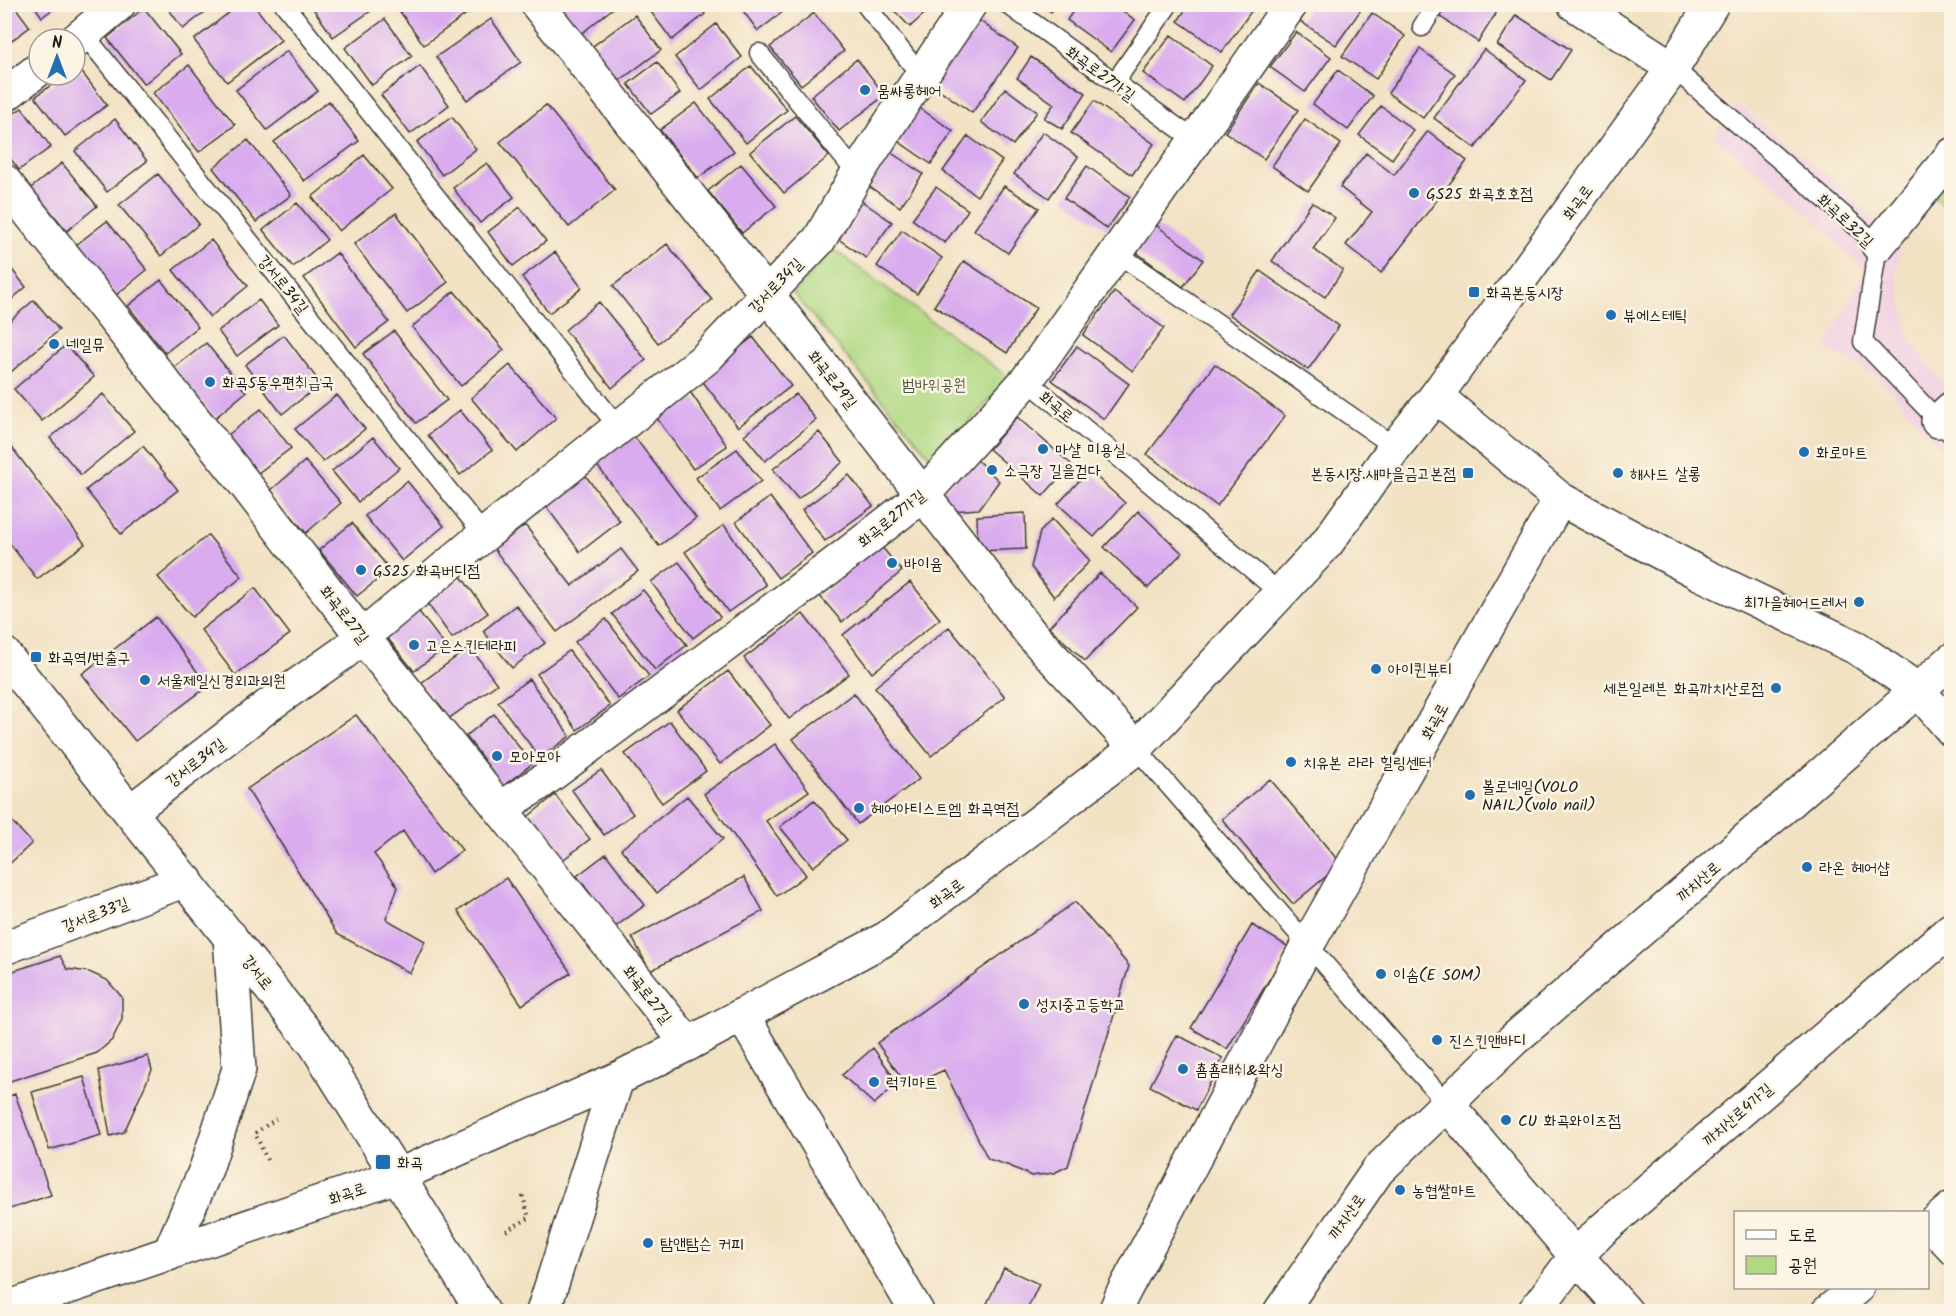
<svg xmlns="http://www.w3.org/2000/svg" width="1956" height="1316" font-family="Kalam,'Poor Story',sans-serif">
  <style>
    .built { fill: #f1d0e3 }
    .green { fill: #b1d984; stroke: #667a50; stroke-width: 1.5 }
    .building { fill: #d9abef }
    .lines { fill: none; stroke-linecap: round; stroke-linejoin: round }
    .lane-casing { stroke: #3c3a35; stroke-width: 21 }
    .street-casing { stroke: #3c3a35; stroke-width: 36 }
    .secondary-casing { stroke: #3c3a35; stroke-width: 36 }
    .primary-casing { stroke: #3c3a35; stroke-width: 36 }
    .path { stroke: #3c3a35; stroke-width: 4; stroke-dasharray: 1.5 4.5; stroke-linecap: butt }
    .lane { stroke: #fff; stroke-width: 18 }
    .street { stroke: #fff; stroke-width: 33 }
    .secondary { stroke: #fff; stroke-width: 33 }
    .primary { stroke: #fff; stroke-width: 33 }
    .poi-dot { fill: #1f6fb2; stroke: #fcf5e5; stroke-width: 2 }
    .labels { text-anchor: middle; stroke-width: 5; stroke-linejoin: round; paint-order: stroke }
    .street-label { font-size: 16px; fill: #1c1c1c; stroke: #fcf5e5 }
    .poi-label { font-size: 16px; fill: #1c1c1c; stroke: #fcf5e5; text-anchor: start }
    .park-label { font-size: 16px; fill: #49553b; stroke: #fcf5e5 }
  </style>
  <rect width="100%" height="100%" fill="#fcf5e5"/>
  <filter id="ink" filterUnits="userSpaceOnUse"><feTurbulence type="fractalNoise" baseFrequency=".0167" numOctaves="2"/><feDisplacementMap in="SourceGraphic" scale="12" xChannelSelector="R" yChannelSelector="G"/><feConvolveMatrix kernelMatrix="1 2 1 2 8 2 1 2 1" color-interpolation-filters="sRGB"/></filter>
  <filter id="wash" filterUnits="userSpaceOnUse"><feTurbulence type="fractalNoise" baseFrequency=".008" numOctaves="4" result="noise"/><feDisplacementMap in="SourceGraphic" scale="24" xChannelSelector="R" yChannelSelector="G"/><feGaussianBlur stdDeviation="1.35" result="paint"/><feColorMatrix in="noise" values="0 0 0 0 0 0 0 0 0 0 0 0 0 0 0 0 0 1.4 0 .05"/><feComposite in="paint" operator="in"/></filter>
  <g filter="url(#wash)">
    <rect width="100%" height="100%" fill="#f2e2c4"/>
    <!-- built -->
    <path class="built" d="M1738,105L1835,181L1900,248L1896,272L1910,341L1951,392V460L1879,377L1826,348L1864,270L1800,204L1714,137Z"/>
    <!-- green -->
    <path class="green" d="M1951,163V214L1929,191Z
      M833,249L1010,378L933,460L793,293Z"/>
    <g id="blocks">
      <!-- building -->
      <path class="building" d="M4,4H13L30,27L4,46Z
        M33,4H60L42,17Z
        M165,4H215L183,29Z
        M240,4H253L281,40L227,82L194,40Z
        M310,4H372L375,8L333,37Z
        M404,4H480L424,45L398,9Z
        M558,4H618L581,34Z
        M645,4H698L705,14L672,40Z
        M738,4H793L758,31Z
        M888,4H935L910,27Z
        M1078,4H1113L1135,20L1111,52L1067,20Z
        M1189,4H1252L1255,6L1222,52L1178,21Z
        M1312,4H1365L1336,45L1300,21Z
        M1412,4H1425L1421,10Z
        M1446,4H1496L1500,7L1478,42L1439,16Z
        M1042,5H1056L1051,12Z
        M144,8L181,54L144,84L107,38Z
        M814,13L844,51L801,85L770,47Z
        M1372,13L1405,36L1376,79L1342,56Z
        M635,15L661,50L619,81L593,46Z
        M1516,15L1571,50L1551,80L1497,45Z
        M385,19L412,56L372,85L345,48Z
        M491,19L521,62L467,100L436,57Z
        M980,21L1018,48L972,113L933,85Z
        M716,24L742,57L701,90L675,57Z
        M1296,32L1331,57L1305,92L1270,67Z
        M1171,35L1212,66L1185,103L1143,73Z
        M1420,49L1455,74L1423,118L1388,93Z
        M1484,49L1526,80L1475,148L1434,118Z
        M287,51L318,91L267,130L236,90Z
        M1031,57L1086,93L1062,129L1044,118L1054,104L1017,78Z
        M857,59L885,95L839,131L811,96Z
        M657,62L680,93L651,114L628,84Z
        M189,65L235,125L199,152L153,93Z
        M77,66L107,105L65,136L35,97L65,75H75V67Z
        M420,66L449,105L410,134L381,95Z
        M751,66L787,110L746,143L710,99Z
        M1338,70L1373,96L1348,130L1313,104Z
        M1259,83L1298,110L1264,159L1225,132Z
        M1005,88L1037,112L1013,145L981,122Z
        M329,101L359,141L304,181L274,142Z
        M1094,101L1154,144L1132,175L1071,133Z
        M696,103L734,151L698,178L660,130Z
        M546,105L615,190L569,227L500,142Z
        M1381,106L1413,130L1392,159L1359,135Z
        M918,107L953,131L931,164L895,139Z
        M22,108L51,147L19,170L4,150V120Z
        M795,116L829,156L784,193L750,152Z
        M452,117L476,149L442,175L417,142Z
        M115,119L147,161L107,192L75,151Z
        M1305,119L1341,144L1308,191L1272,166Z
        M1428,131L1467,161L1381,273L1346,245L1372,212L1340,187L1366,153L1394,175Z
        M1043,132L1078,157L1049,198L1014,174Z
        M968,136L1002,161L977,196L943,171Z
        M248,140L291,195L256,222L213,168Z
        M890,152L923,174L900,207L867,185Z
        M364,155L392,189L339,231L312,197Z
        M62,163L97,206L67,231L31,188Z
        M487,163L514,197L480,223L453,188Z
        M741,164L776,206L742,233L708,191Z
        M1087,166L1130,197L1107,229L1064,198Z
        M158,174L199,224L161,256L119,205Z
        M1004,186L1039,208L1008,253L974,230Z
        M936,187L968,210L945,243L912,219Z
        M860,200L892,222L866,258L834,236Z
        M1312,202L1335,218L1313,249L1343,270L1325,297L1272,261Z
        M297,203L327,240L293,267L263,230Z
        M520,207L546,241L513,266L488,232Z
        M396,213L448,282L407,313L354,244Z
        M107,221L147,270L116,295L76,245Z
        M1156,225L1203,260L1183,287L1136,252Z
        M902,230L942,258L917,294L877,266Z
        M211,240L248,286L210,317L173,270Z
        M667,244L712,300L658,343L613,286Z
        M555,252L582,288L549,313L522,277Z
        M337,253L389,322L356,347L304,278Z
        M5,261L26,287L5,305Z
        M964,261L1036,308L1007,353L934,306Z
        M1260,271L1339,326L1308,370L1229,314Z
        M161,280L198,327L165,353L128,306Z
        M454,291L504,350L461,386L412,327Z
        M1114,292L1164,328L1133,371L1083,335Z
        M34,300L59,330L4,378V326Z
        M259,300L278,325L237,356L218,331Z
        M599,302L646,360L612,388L565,330Z
        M394,331L447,400L416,423L363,354Z
        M284,335L321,384L282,414L245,365Z
        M753,337L791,386L738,427L700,378Z
        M206,343L246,392L215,418L174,368Z
        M66,345L94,377L42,421L14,389Z
        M1077,346L1129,384L1104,419L1052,380Z
        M1215,364L1285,416L1217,506L1147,454Z
        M510,365L556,418L517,452L471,398Z
        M689,390L727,446L693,469L654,414Z
        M103,394L134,431L81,475L50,438Z
        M796,394L816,420L765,461L744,435Z
        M337,395L365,429L323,462L295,429Z
        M261,409L291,448L258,473L228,435Z
        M460,410L492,450L460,475L428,435Z
        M1017,417L1071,464L1043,496L989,449Z
        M819,432L843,462L798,499L773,469Z
        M633,435L696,518L659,546L596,464Z
        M4,437L85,544L37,579L4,536Z
        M373,437L399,468L358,502L332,471Z
        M143,446L178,490L121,534L86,490Z
        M737,449L761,481L720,511L696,478Z
        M974,457L999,481L979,509L952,511L940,495Z
        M305,461L341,503L306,533L270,491Z
        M1089,470L1125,503L1094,537L1058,504Z
        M585,475L620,521L580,552L545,505Z
        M849,475L873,506L825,541L802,510Z
        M407,481L444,526L402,561L365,516Z
        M770,497L812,553L778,578L736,522Z
        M1138,511L1182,553L1148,588L1104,547Z
        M1025,513L1026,549L978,551L977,516Z
        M1052,519L1090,561L1054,597L1031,567L1040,532Z
        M352,523L390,570L357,596L319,550Z
        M525,525L572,586L621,549L638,571L557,632L494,549Z
        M724,525L766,585L728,612L685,552Z
        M208,535L242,577L192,617L158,577Z
        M880,545L902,571L842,622L820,596Z
        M679,562L720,617L693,638L651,582Z
        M1100,573L1137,607L1085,661L1049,627Z
        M460,575L488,613L452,638L425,600Z
        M910,582L940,619L872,673L843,635Z
        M255,588L290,634L235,675L201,630Z
        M643,590L687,645L655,670L612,614Z
        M516,605L545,643L512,668L483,631Z
        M417,609L446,647L414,671L385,635Z
        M803,614L849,674L789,719L744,658Z
        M156,617L208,686L135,741L82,674Z
        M606,619L649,676L618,699L575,642Z
        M949,627L1005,697L931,756L875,687Z
        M470,647L497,684L448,719L421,683Z
        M569,651L610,706L577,730L537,674Z
        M728,671L770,725L720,764L677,710Z
        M529,679L570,736L540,758L498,702Z
        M854,693L919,779L858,824L793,739Z
        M494,714L532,764L503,786L466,736Z
        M356,715L462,850L431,874L403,831L374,854L398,887L386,919L425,941L410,973L337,934L247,789Z
        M670,721L706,771L662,803L625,754Z
        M775,744L809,791L766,821L806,875L777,896L704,794Z
        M601,770L633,814L604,835L572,790Z
        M1270,779L1341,864L1293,904L1222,819Z
        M555,795L590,839L560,862L525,819Z
        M687,796L723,839L657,893L621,849Z
        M814,800L847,840L813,867L780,827Z
        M4,813L32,843L4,869Z
        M606,854L645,905L615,927L577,876Z
        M744,877L763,911L650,971L632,937Z
        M506,878L571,973L522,1005L458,911Z
        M1075,902L1129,966L1068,1166L1054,1173L1031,1176L1010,1166L988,1159L944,1070L908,1087L877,1043Z
        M1252,925L1289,947L1227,1049L1191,1028Z
        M60,956L67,969L89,972L107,980L122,997V1019L112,1040L97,1053L4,1083V974Z
        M1177,1035L1223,1058L1196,1110L1150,1086Z
        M873,1048L898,1083L874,1104L842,1075Z
        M148,1056L152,1070L124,1132L110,1136L99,1070Z
        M84,1077L101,1135L49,1150L32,1092Z
        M15,1094L51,1195L4,1211V1098Z
        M1004,1268L1039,1284L1026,1312H983Z"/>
    </g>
  </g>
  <g filter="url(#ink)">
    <use href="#blocks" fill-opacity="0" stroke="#3c3a35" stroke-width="1.5"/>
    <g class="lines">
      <defs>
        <path id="lane" d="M284,4L618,427
          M865,4L921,76
          M1007,4L1196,141
          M1422,27L1436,4
          M84,34L484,535
          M759,53L857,174
          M1673,68L1878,245L1863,342L1952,435
          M1115,82L1169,4
          M1117,253L1395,447
          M1027,380L1280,593
          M1136,748L1447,1104
          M1928,1232L1952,1257"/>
        <path id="street" d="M537,4L766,293L1031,634L1136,748
          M1574,4L1673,68
          M75,41L119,4
          M4,96L39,69
          M4,181L235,471L362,636L688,1044
          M1878,245L1952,155
          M1436,396L1560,499L1699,573L1857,648L1917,689L1952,730
          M1938,421L1952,408
          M501,808L540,783L837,562L923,495L1027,380L1291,4
          M131,811L269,705L343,653L484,535L706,358L819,240L857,174L905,100L970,4
          M4,948L186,880
          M742,1015L917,1312
          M1447,1104L1576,1256L1626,1312
          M1928,1229L1952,1208
          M1115,1312L1122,1295L1308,944L1560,499
          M1534,1312L1576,1256L1602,1230L1952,929
          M1828,1312L1857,1288"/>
        <path id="secondary" d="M4,654L315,1044L483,1312
          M1280,1312L1378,1170L1513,1040L1783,808L1952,660"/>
        <path id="primary" d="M169,1254L206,1169L239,1069L230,936
          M4,1309L397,1176L617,1079L688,1044L887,938L1136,748L1327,543L1395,447L1436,396L1673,68L1712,4
          M543,1312L617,1079"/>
      </defs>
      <!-- lane casing -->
      <use href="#lane" class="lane-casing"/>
      <!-- street casing -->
      <use href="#street" class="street-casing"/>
      <!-- secondary casing -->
      <use href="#secondary" class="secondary-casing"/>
      <!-- primary casing -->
      <use href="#primary" class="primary-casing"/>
      <!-- path -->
      <path class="path" d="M267,1160L255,1133L276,1119
        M506,1231L529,1218L522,1193"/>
      <!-- lane -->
      <use href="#lane" class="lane"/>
      <!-- street -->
      <use href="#street" class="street"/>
      <!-- secondary -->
      <use href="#secondary" class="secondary"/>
      <!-- primary -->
      <use href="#primary" class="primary"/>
    </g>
  </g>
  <!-- markers -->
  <g class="poi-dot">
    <circle cx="865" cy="90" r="6"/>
    <circle cx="1414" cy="193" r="6"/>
    <rect x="1468" y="286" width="12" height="12" rx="3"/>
    <circle cx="1611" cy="315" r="6"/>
    <circle cx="54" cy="344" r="6"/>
    <circle cx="210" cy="382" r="6"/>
    <circle cx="1043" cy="449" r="6"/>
    <circle cx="1804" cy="452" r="6"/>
    <circle cx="992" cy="470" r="6"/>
    <rect x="1462" y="467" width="12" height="12" rx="3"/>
    <circle cx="1618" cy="473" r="6"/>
    <circle cx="892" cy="563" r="6"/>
    <circle cx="361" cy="570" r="6"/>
    <circle cx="1859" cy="602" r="6"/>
    <circle cx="414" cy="645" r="6"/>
    <rect x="30" y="651" width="12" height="12" rx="3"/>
    <circle cx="1376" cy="669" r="6"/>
    <circle cx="145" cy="680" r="6"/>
    <circle cx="1776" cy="688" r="6"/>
    <circle cx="497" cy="756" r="6"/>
    <circle cx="1291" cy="762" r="6"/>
    <circle cx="1470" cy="795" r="6"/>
    <circle cx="859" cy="808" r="6"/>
    <circle cx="1807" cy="867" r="6"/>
    <circle cx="1381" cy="974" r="6"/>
    <circle cx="1024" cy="1004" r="6"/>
    <circle cx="1437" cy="1040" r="6"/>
    <circle cx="1183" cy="1069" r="6"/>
    <circle cx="874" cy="1082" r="6"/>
    <circle cx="1506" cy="1120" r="6"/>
    <rect x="375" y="1154" width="16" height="16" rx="3"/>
    <circle cx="1400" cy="1190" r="6"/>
    <circle cx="648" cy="1243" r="6"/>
  </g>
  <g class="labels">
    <!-- street labels -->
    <g class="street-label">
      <text transform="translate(1101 73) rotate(36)" y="6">화곡로27가길</text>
      <text transform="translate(1577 202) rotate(-54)" y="6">화곡로</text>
      <text transform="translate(1846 220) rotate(43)" y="6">화곡로32길</text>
      <text transform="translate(284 284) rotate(51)" y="6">강서로34길</text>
      <text transform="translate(775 285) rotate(-46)" y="6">강서로34길</text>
      <text transform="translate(833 379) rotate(52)" y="6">화곡로29길</text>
      <text transform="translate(1057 406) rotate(40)" y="6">화곡로</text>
      <text transform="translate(891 518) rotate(-39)" y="6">화곡로27가길</text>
      <text transform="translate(345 614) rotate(52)" y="6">화곡로27길</text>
      <text transform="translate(1434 721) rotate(-61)" y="6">화곡로</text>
      <text transform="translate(195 762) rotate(-37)" y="6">강서로34길</text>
      <text transform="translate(1698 881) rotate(-41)" y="6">까치산로</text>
      <text transform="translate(946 893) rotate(-37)" y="6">화곡로</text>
      <text transform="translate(95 914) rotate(-21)" y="6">강서로33길</text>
      <text transform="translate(258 972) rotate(52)" y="6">강서로</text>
      <text transform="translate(648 994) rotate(52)" y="6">화곡로27길</text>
      <text transform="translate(1737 1114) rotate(-41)" y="6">까치산로4가길</text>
      <text transform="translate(347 1193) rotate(-19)" y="6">화곡로</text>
      <text transform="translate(1346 1216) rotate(-55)" y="6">까치산로</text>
    </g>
    <!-- poi labels -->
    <g class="poi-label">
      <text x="877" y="96">뭄싸롱헤어</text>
      <text x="1426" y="199">GS25 화곡호호점</text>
      <text x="1486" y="298">화곡본동시장</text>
      <text x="1623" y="321">뷰에스테틱</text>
      <text x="66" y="350">네일뮤</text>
      <text x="222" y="388">화곡5동우편취급국</text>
      <text x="1055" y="455">마샬 미용실</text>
      <text x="1816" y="458">화로마트</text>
      <text x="1004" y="476">소극장 길을걷다</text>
      <text x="1456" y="479" text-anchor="end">본동시장.새마을금고본점</text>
      <text x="1630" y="479">해사드 살롱</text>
      <text x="904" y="569">바이윰</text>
      <text x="373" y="576">GS25 화곡버디점</text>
      <text x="1847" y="608" text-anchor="end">최가을헤어드레서</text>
      <text x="426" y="651">고은스킨테라피</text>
      <text x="48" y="663">화곡역1번출구</text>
      <text x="1388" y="675">아이퀸뷰티</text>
      <text x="157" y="686">서울제일신경외과의원</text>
      <text x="1764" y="694" text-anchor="end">세븐일레븐 화곡까치산로점</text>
      <text x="509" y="762">모아모아</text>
      <text x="1303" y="768">치유본 라라 힐링센터</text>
      <text x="1482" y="792">볼로네일(VOLO<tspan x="1482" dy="18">NAIL)(volo nail)</tspan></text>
      <text x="871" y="814">헤어아티스트엠 화곡역점</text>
      <text x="1819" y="873">라온 헤어샵</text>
      <text x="1393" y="980">이솜(E SOM)</text>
      <text x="1036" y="1010">성지중고등학교</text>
      <text x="1449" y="1046">진스킨앤바디</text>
      <text x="1195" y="1075">춈춈래쉬&amp;왁싱</text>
      <text x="886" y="1088">럭키마트</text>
      <text x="1518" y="1126">CU 화곡와이즈점</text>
      <text x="397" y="1168">화곡</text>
      <text x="1412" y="1196">농협쌀마트</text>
      <text x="660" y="1249">탐앤탐슨 커피</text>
    </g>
    <!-- park labels -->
    <g class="park-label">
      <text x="934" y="390">범바위공원</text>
    </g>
  </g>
  <!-- margin -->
  <rect width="1956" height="1316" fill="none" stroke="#fcf5e5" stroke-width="24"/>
  <!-- legend -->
  <rect x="1734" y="1211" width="195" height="78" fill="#fcf5e5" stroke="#a29e95" stroke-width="1.5"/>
  <rect x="1746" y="1230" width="30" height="9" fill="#ffffff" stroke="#a29e95" stroke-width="1.5"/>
  <text x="1788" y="1241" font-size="18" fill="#1c1c1c">도로</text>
  <rect x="1746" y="1256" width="30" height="18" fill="#b1d984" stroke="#a29e95" stroke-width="1.5"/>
  <text x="1788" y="1271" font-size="18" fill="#1c1c1c">공원</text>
  <!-- north arrow -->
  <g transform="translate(57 57)"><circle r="28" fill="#fcf5e5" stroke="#a29e95" stroke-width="1.5"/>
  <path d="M0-4.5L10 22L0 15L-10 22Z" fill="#1f6fb2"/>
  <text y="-9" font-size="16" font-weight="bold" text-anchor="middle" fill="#1c1c1c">N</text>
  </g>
</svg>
